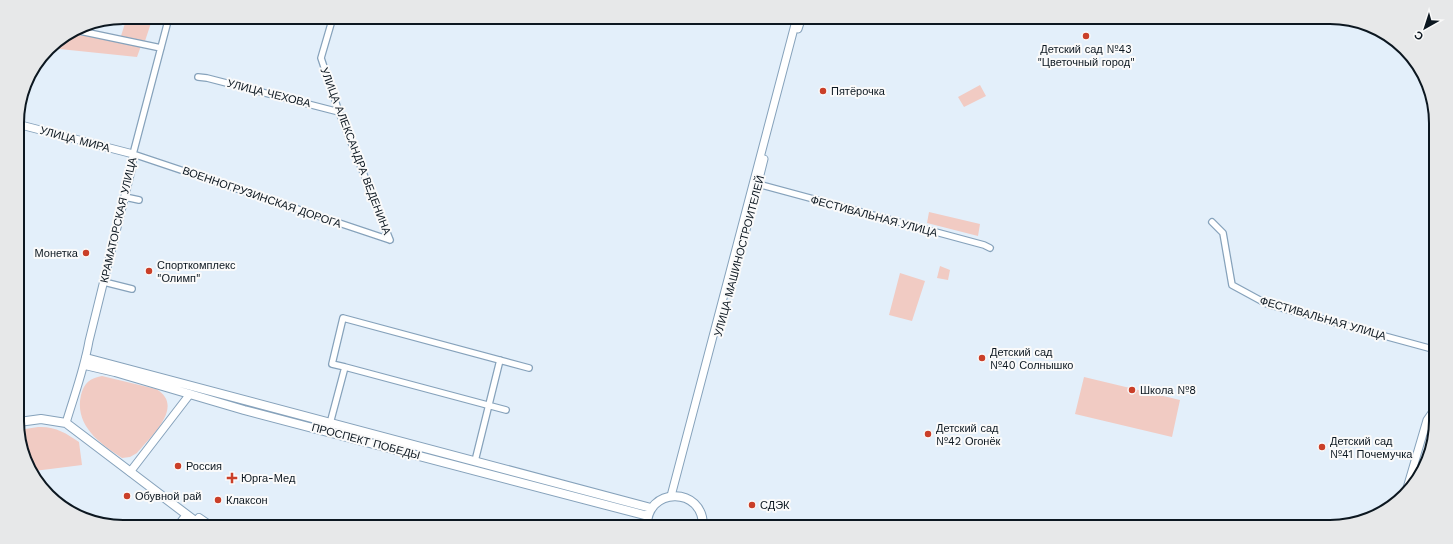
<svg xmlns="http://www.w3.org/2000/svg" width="1453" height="544" font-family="'Work Sans',sans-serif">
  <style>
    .green { fill: #f1cbc3 }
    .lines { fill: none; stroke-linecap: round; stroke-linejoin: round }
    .minor-casing { stroke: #86a2bb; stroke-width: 8 }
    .tertiary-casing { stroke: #86a2bb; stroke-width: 9 }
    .secondary-casing { stroke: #86a2bb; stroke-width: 10 }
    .minor { stroke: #fff; stroke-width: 5.5 }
    .tertiary { stroke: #fff; stroke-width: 7 }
    .secondary { stroke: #fff; stroke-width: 8 }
    .poi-dot { fill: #ca3f28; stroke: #fafafa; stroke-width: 1.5 }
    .labels { text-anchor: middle; stroke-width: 4; stroke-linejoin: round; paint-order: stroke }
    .poi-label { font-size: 11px; fill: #0c1720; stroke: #fafafa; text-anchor: start }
    .street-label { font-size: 11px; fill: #0c1720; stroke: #fafafa }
    .rim { fill: none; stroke: #0c1720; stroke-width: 2 }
  </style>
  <rect width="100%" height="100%" fill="#e3effa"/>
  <!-- green -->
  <path class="green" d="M127,17H153L145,41L121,36Z
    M69,34L142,43L137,57L50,48L53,44Z
    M980,85L986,96L964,107L958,97Z
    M929,212L980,224L978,236L927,223Z
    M940,266L950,270L948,280L937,278Z
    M900,273L925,281L912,321L889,315Z
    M102,376L156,389C186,406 150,437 137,453L130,457L122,458C100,444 74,425 81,395C84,383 90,378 102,376Z
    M1084,377L1180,400L1172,437L1075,414Z
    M38,427C55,426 66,433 79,442L82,465L34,471L19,441V430Z"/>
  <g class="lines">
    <defs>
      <path id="minor" d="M169,17L133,154L390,240
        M314,17L332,22
        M333,17L321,58L339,112L390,240
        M75,30L161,48
        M198,77L207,78L339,112
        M758,184L984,245L990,248
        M125,197L139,200
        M1212,222L1223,233L1232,285L1267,304L1436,350
        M104,282L132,289
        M345,367L506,410
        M328,431L345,367L332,364L343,318L529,368
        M475,461L500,360"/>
      <path id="tertiary" d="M798,29L802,17
        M17,124L133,154L132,167L89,341C84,370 74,396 66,423
        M742,246L764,159
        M130,472L190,394
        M1407,488L1427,420L1436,407
        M671,496L797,17
        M177,527L186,515"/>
      <path id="secondary" d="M86,358L651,508
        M85,365L115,372L244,410L648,516
        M19,422L41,419L66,423L203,527
        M199,518L212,527
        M647,527C645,487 704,485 703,527"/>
    </defs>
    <!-- minor casing -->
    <use href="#minor" class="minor-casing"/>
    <!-- tertiary casing -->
    <use href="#tertiary" class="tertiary-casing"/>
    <!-- secondary casing -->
    <use href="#secondary" class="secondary-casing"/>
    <!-- minor -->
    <use href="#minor" class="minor"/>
    <!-- tertiary -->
    <use href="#tertiary" class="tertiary"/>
    <!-- secondary -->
    <use href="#secondary" class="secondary"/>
  </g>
  <!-- markers -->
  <g class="poi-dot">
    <circle cx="1086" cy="36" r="4"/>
    <circle cx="823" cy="91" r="4"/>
    <circle cx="86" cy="253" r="4"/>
    <circle cx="149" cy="271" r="4"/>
    <circle cx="982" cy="358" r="4"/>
    <circle cx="1132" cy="390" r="4"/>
    <circle cx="928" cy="434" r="4"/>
    <circle cx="1322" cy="447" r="4"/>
    <circle cx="178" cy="466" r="4"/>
    <path d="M230 472h4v4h4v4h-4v4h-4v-4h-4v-4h4z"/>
    <circle cx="127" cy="496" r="4"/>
    <circle cx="218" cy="500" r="4"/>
    <circle cx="752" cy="505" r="4"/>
  </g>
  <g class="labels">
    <!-- poi labels -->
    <g class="poi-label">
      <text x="1086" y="53" text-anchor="middle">Детский сад №43<tspan x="1086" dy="13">"Цветочный город"</tspan></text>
      <text x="831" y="95">Пятёрочка</text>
      <text x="78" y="257" text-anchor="end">Монетка</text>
      <text x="157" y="269">Спорткомплекс<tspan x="157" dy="13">"Олимп"</tspan></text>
      <text x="990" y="356">Детский сад<tspan x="990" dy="13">№40 Солнышко</tspan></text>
      <text x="1140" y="394">Школа №8</text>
      <text x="936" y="432">Детский сад<tspan x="936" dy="13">№42 Огонёк</tspan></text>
      <text x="1330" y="445">Детский сад<tspan x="1330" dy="13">№41 Почемучка</tspan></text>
      <text x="186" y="470">Россия</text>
      <text x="241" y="482">Юрга-Мед</text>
      <text x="135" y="500">Обувной рай</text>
      <text x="226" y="504">Клаксон</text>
      <text x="760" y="509">СДЭК</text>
    </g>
    <!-- street labels -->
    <g class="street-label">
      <text transform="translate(269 93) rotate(14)" y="4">УЛИЦА ЧЕХОВА</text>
      <text transform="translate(75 139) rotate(15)" y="4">УЛИЦА МИРА</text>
      <text transform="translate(356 151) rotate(69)" y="4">УЛИЦА АЛЕКСАНДРА ВЕДЕНИНА</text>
      <text transform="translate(262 197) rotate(19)" y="4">ВОЕННОГРУЗИНСКАЯ ДОРОГА</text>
      <text transform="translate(874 216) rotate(15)" y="4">ФЕСТИВАЛЬНАЯ УЛИЦА</text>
      <text transform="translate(118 220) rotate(-77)" y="4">КРАМАТОРСКАЯ УЛИЦА</text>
      <text transform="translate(739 256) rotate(-75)" y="4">УЛИЦА МАШИНОСТРОИТЕЛЕЙ</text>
      <text transform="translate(1323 318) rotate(16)" y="4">ФЕСТИВАЛЬНАЯ УЛИЦА</text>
      <text transform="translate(366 441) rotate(15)" y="4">ПРОСПЕКТ ПОБЕДЫ</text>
    </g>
  </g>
  <!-- crop -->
  <path d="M0 0H1453V544H0ZM123 24H1330A99 99 0 0 1 1429 123V421A99 99 0 0 1 1330 520H123A99 99 0 0 1 24 421V123A99 99 0 0 1 123 24Z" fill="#e7e8e9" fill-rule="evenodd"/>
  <path class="rim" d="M123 24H1330A99 99 0 0 1 1429 123V421A99 99 0 0 1 1330 520H123A99 99 0 0 1 24 421V123A99 99 0 0 1 123 24Z"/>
  <!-- north arrow -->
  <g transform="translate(1425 28) rotate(219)" stroke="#fafafa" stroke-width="3" paint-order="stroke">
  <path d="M0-3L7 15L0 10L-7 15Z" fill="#0c1720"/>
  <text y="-6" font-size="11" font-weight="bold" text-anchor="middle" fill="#0c1720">С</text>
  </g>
</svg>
